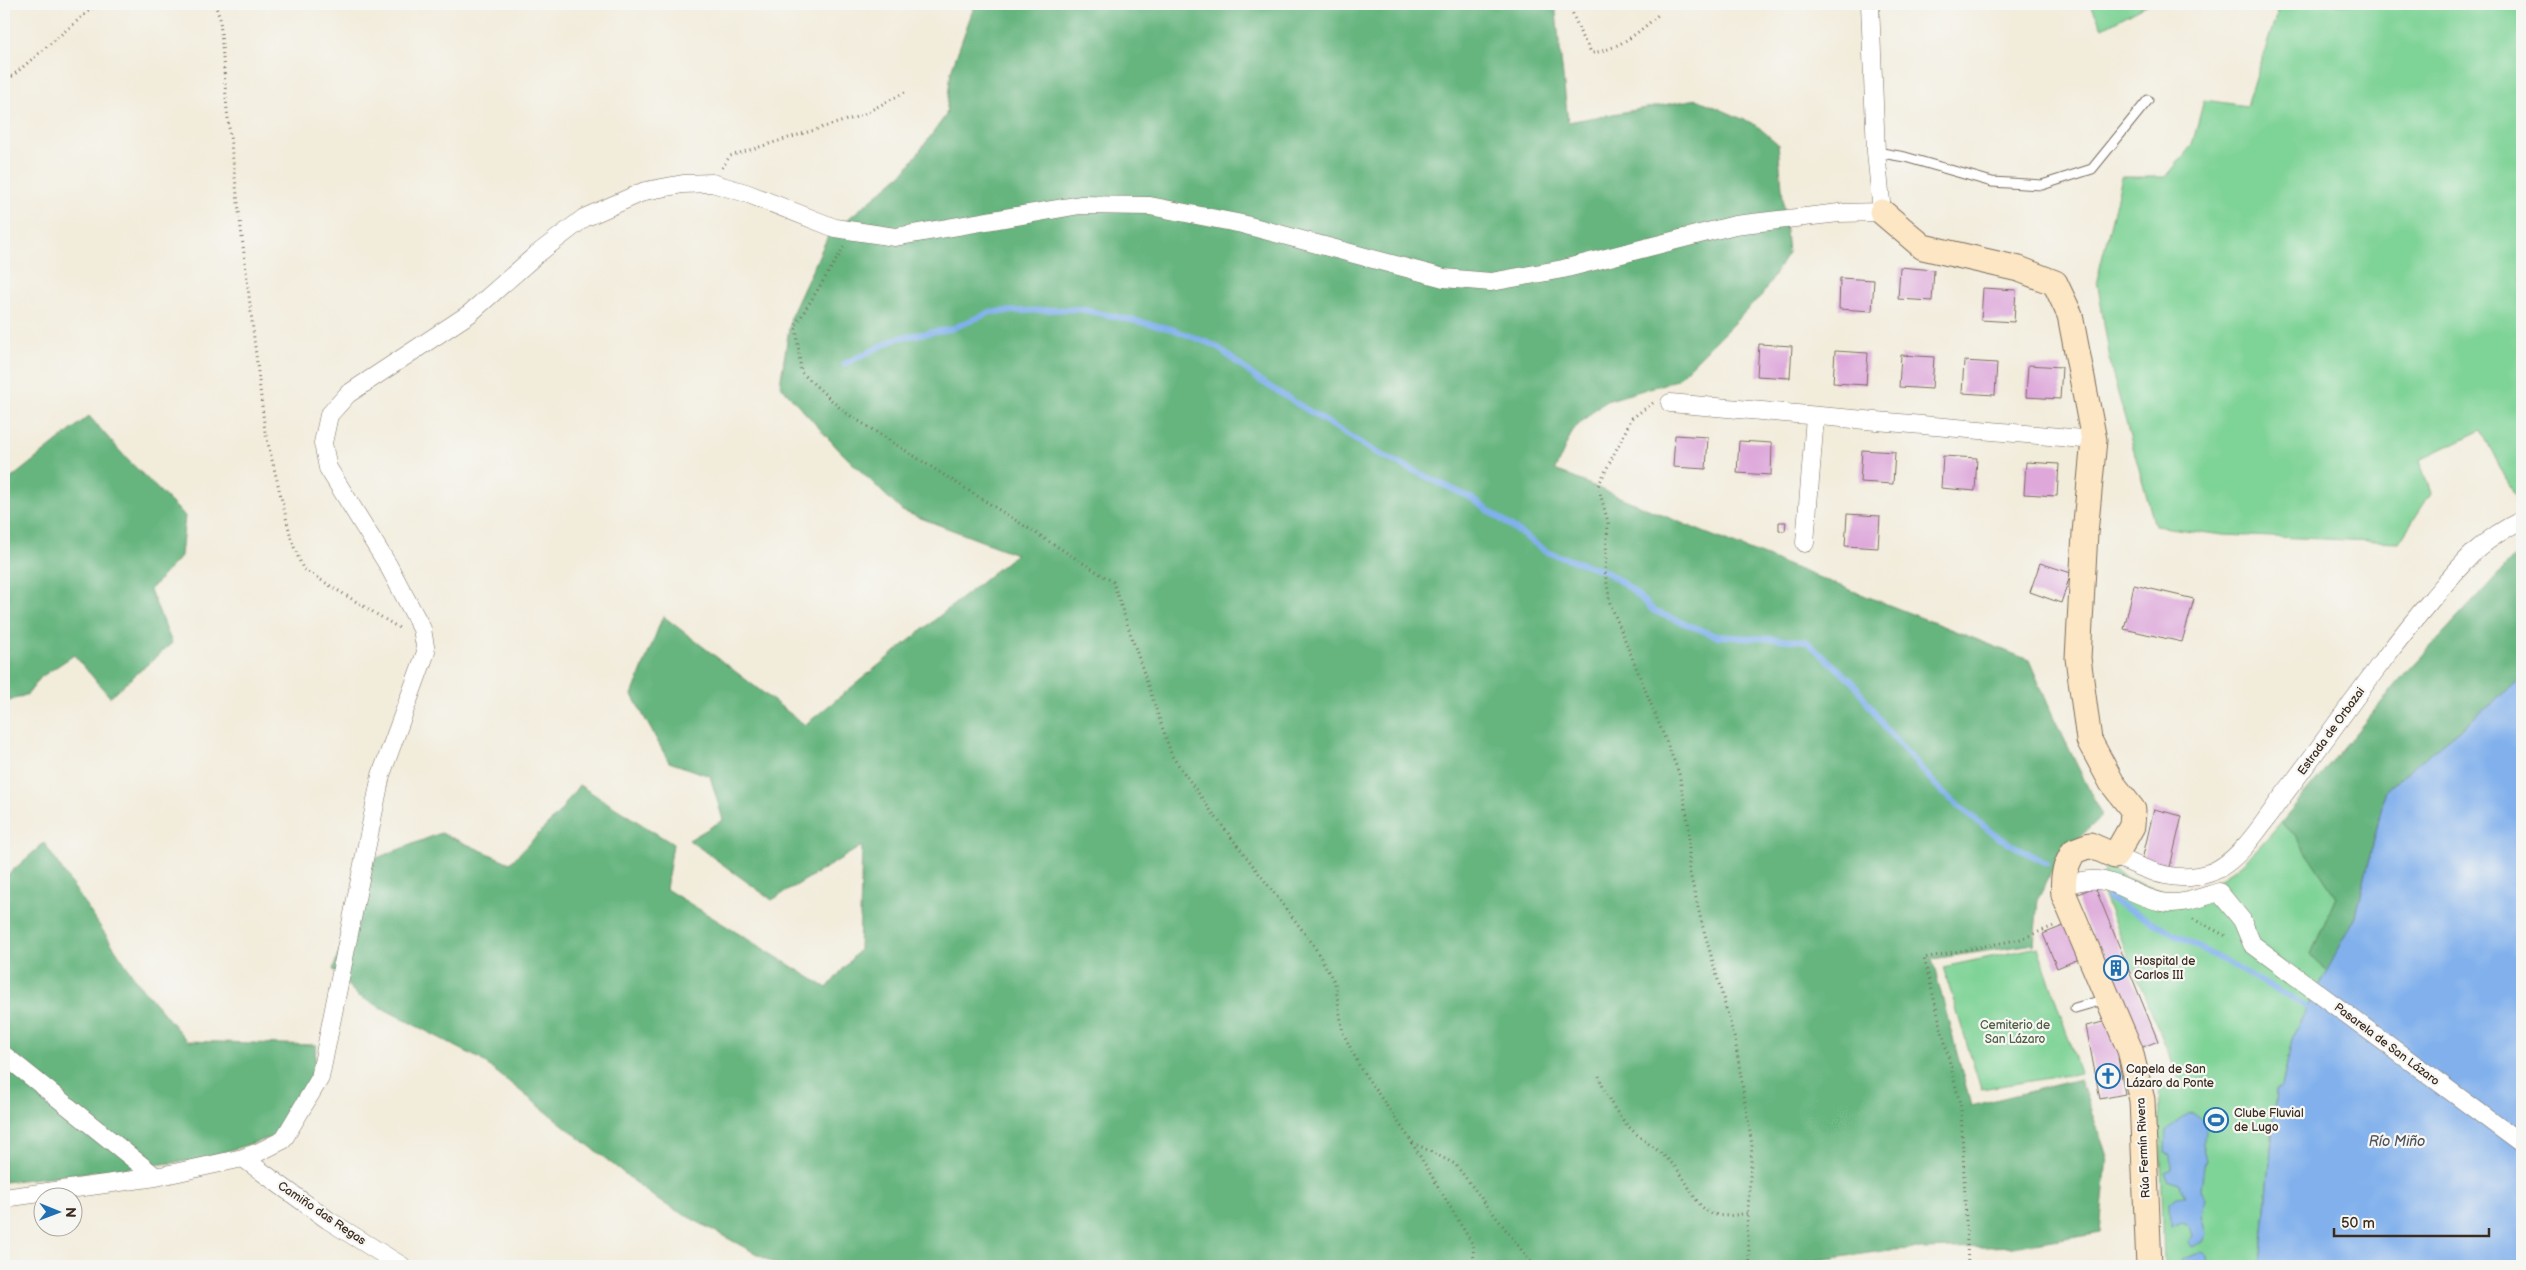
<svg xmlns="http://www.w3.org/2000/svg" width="2526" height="1270" font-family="'Balsamiq Sans',sans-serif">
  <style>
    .green { fill: #7ed396; stroke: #5c7e5a }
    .forest { fill: #66b57f; stroke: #50704e }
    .water { fill: #81b0ec; stroke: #5e6d85 }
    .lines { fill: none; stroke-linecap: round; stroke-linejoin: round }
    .stream { stroke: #81b0ec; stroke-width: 6 }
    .building { fill: #dea8db }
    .lane-casing { stroke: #7b6e60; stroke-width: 11 }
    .street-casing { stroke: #7b6e60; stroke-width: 19 }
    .secondary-casing { stroke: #7b6e60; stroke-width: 27 }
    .path { stroke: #7b6e60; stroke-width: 3; stroke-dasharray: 1 4; stroke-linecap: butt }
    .lane { stroke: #fff; stroke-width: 9 }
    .street { stroke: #fff; stroke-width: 18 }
    .secondary { stroke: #fce6c4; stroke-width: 25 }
    .labels { text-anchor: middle; stroke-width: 4.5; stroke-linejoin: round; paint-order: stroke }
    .street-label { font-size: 12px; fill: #3b2a1e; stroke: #f6f6f2 }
    .poi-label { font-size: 12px; fill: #3b2a1e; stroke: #f6f6f2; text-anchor: start }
    .park-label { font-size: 12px; fill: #4f5d42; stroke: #f6f6f2 }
    .water-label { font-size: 14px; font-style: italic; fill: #50525c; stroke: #f6f6f2 }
  </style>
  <rect width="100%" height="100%" fill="#f6f6f2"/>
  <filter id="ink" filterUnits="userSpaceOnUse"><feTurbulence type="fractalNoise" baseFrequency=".02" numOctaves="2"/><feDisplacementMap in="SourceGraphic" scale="10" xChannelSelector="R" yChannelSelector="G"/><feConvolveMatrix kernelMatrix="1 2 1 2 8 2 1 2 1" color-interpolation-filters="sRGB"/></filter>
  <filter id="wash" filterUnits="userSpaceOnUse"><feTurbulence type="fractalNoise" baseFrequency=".0096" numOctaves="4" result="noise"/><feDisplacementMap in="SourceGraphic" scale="20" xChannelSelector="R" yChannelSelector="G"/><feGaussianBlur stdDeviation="1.12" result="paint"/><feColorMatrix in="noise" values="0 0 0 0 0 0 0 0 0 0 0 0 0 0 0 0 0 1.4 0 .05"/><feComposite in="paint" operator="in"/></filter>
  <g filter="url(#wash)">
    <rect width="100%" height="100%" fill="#f2ecdb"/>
    <!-- green -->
    <path class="green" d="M2090,4H2148L2103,28Z
      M2280,4H2522V505L2520,506L2481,430L2419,460L2431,493L2399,542L2223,535L2155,526L2112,372L2097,280L2122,177H2166L2192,145L2204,100L2247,106Z
      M2281,822L2295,835L2336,897L2311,954L2327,972L2293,1035L2282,1087L2276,1091L2261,1266H2164L2159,1085L2182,1086L2099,885L2106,867C2119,874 2134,882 2148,887C2206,907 2247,862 2281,822Z
      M2038,947L2080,1073L1981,1089L1943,967Z"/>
    <!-- forest -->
    <path class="forest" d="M975,4H1555L1568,122L1697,99L1756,125L1778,144L1788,253L1762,295L1677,380L1603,402L1573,430L1555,470L1703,532L2029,660L2053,716L2102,816L2059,857L2038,899L2034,944L1932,959L1971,1106L2080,1079L2107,1156L2100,1232L2018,1246L1890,1250L1777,1266H779L659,1201L480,1059L357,995L333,970L369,861L441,833L510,863L559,813L579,785L673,844L666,889L827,988L859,950L862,846L772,900L689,840L723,820L710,776L669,762L632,695L663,616L805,725L1016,554L902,511L839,450L780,385L791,316L828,236L905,171L946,115L951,71Z
      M89,416L126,458L185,516L181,556L150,590L172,643L110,697L74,655L41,677L28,694L4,703V484Z
      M2522,543V679L2386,789L2356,916L2327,972L2311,954L2336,897L2295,835L2281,822L2406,673L2517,554Z
      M44,843L138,983L187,1041L316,1045L314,1074L283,1134L198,1160L4,1182V878Z"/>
    <!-- water -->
    <path class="water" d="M2522,679V1266H2261L2276,1091L2282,1087L2293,1035L2356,916L2386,789Z
      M2193,1113C2211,1122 2202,1130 2203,1144C2204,1149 2206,1155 2207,1160L2204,1166L2201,1189L2205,1198L2202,1216L2207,1234L2203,1242L2192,1247L2188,1242L2193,1236L2190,1226L2182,1223L2171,1228L2170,1203L2177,1197L2186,1196L2179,1184L2168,1180L2165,1172L2171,1169L2170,1155L2165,1153L2166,1130L2188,1114Z
      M2202,1252L2207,1257L2208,1266H2182L2181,1260Z"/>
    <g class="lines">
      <!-- stream -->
      <path class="stream" d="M844,364L898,338L951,329L991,312L1080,309L1172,329L1216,346L1259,380L1375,452L1471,498L1547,552L1605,571L1631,589L1654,611L1716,636L1806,641L1853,682L1886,729L1943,793L1996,836L2046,863
        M2108,898L2315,1011"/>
    </g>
    <g id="blocks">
      <!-- building -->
      <path class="building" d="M1900,267L1934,270L1932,301L1898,299Z
        M1840,278L1874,280L1872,311L1839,309Z
        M1983,288L2016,290L2014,322L1981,320Z
        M1759,344L1792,346L1790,378L1757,376Z
        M1835,351L1868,353L1866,385L1833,383Z
        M1901,355L1934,357L1932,389L1899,387Z
        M1964,361L1997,363L1995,395L1962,393Z
        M2028,365L2062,367L2060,399L2026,397Z
        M1675,435L1708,437L1706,469L1673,467Z
        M1739,441L1772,443L1771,475L1737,473Z
        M1862,450L1895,452L1893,484L1860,482Z
        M1943,456L1977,458L1975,491L1941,488Z
        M2026,462L2059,464L2057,496L2024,494Z
        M1847,514L1880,516L1878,548L1845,546Z
        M1779,522H1786L1785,531L1779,530Z
        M2040,563L2071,573L2061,603L2030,592Z
        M2134,585L2194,599L2182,642L2124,629Z
        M2154,809L2182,816L2170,867L2142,860Z
        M2095,887L2158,1041L2138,1049L2075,895Z
        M2071,923L2084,957L2057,968L2043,934Z
        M2109,1021L2122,1058H2118L2125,1094L2100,1099L2086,1026Z"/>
    </g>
  </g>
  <g filter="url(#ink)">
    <use href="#blocks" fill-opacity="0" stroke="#7b6e60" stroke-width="1"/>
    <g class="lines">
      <defs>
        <path id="lane" d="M1876,152L1905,157L1992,182L2042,185L2092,169L2148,100
          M2075,1008L2106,999"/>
        <path id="street" d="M1670,403L2094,440
          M1805,543L1815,417
          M2115,856C2145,869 2174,885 2209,873C2237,864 2262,825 2279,801C2331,734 2377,663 2432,599C2463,563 2479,541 2522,520
          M2063,887C2108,867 2123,894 2162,902C2180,906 2202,897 2219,892L2242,920L2252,944L2522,1144
          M4,1055L156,1177
          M243,1158L328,1220L402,1266
          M4,1198L156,1177L243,1158L259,1152L283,1140L320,1078L381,775L426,652L422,629L388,565L328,468L323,443L329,415L348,394L469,314L536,255L584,218L645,191L683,184L712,183L746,193L835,228L895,237L1080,205L1150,206L1242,224L1444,278L1491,282L1563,269L1735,225L1839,213L1882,212L1876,152L1870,4"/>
        <path id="secondary" d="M1882,212L1923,247L2019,269L2055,283L2070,315L2094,440L2085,533L2078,658L2089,740L2112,783L2133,810L2132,826L2115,856L2090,845L2074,851C2065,866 2062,877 2064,895L2130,1050L2142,1100L2149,1266"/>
      </defs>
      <!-- lane casing -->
      <use href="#lane" class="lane-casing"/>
      <!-- street casing -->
      <use href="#street" class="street-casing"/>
      <!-- secondary casing -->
      <use href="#secondary" class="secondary-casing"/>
      <!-- path -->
      <path class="path" d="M215,4L220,19L227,110L265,431L292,542L303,569L399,628
        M1569,4L1582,37L1592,53C1620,49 1641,31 1660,13
        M4,83L97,4
        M722,168L730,156L860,116L907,91
        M844,247L796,325L801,372L843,411L1113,582L1172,756L1211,811L1313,944L1335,983L1343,1033L1361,1069L1412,1142L1455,1164L1534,1266
        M1653,403L1632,418L1598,486L1608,522L1605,571L1610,603L1679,773L1689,827V869L1701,920L1735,1040L1752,1145L1747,1225L1750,1266
        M2193,919L2228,937
        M1599,1076C1605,1095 1618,1117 1633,1131C1647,1144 1664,1153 1676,1168C1688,1181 1692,1200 1707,1211C1718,1219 1736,1215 1748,1213
        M1412,1143L1473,1245L1474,1266
        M1968,1266L1961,1108L1924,958L2021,939L2054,926"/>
      <!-- lane -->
      <use href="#lane" class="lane"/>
      <!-- street -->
      <use href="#street" class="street"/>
      <!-- secondary -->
      <use href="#secondary" class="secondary"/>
    </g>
  </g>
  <!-- icons -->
  <defs>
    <symbol id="building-ring" viewBox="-11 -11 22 22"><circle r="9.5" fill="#f6f6f2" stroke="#1f6fb2" stroke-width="1.5"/><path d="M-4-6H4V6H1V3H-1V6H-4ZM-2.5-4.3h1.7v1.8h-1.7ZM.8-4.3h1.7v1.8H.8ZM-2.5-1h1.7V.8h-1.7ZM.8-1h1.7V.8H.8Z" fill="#1f6fb2"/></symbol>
    <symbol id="church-ring" viewBox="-11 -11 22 22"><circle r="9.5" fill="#f6f6f2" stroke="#1f6fb2" stroke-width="1.5"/><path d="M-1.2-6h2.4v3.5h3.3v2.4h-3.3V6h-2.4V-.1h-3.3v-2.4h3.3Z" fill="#1f6fb2"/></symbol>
    <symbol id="stadium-ring" viewBox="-11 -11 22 22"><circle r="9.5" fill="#f6f6f2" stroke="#1f6fb2" stroke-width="1.5"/><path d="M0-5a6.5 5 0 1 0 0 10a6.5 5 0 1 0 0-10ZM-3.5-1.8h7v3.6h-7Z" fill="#1f6fb2"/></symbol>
  </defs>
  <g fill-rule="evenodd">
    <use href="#building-ring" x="2102" y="954" width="28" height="28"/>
    <use href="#church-ring" x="2094" y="1062" width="28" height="28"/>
    <use href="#stadium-ring" x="2202" y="1106" width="28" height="28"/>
  </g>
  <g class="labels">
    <!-- street labels -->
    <g class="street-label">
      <text transform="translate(2331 731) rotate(-54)" y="4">Estrada de Orbazai</text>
      <text transform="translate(2387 1044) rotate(37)" y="4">Pasarela de San Lázaro</text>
      <text transform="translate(2143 1148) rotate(-93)" y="4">Rúa Fermín Rivera</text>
      <text transform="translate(322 1213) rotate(34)" y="4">Camiño das Regas</text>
    </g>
    <!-- poi labels -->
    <g class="poi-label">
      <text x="2134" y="965">Hospital de<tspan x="2134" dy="14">Carlos III</tspan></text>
      <text x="2126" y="1073">Capela de San<tspan x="2126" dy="14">Lázaro da Ponte</tspan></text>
      <text x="2234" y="1117">Clube Fluvial<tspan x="2234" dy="14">de Lugo</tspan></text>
    </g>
    <!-- park labels -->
    <g class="park-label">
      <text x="2015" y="1029">Cemiterio de<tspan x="2015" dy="14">San Lázaro</tspan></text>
    </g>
    <!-- water labels -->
    <g class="water-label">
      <text x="2397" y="1146">Río Miño</text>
    </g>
  </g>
  <!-- margin -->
  <rect width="2526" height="1270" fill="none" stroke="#f6f6f2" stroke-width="20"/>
  <!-- north arrow -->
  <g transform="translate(58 1212) rotate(91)"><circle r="24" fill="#f6f6f2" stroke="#aba49d"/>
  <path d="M0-4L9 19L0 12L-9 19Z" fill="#1f6fb2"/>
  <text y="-8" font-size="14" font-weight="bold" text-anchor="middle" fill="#3b2a1e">N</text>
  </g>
  <!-- scale -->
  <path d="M2334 1228v8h155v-8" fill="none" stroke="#3b2a1e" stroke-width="2.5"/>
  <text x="2341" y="1228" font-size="15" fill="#3b2a1e" stroke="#f6f6f2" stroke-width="4" paint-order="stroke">50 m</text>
</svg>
